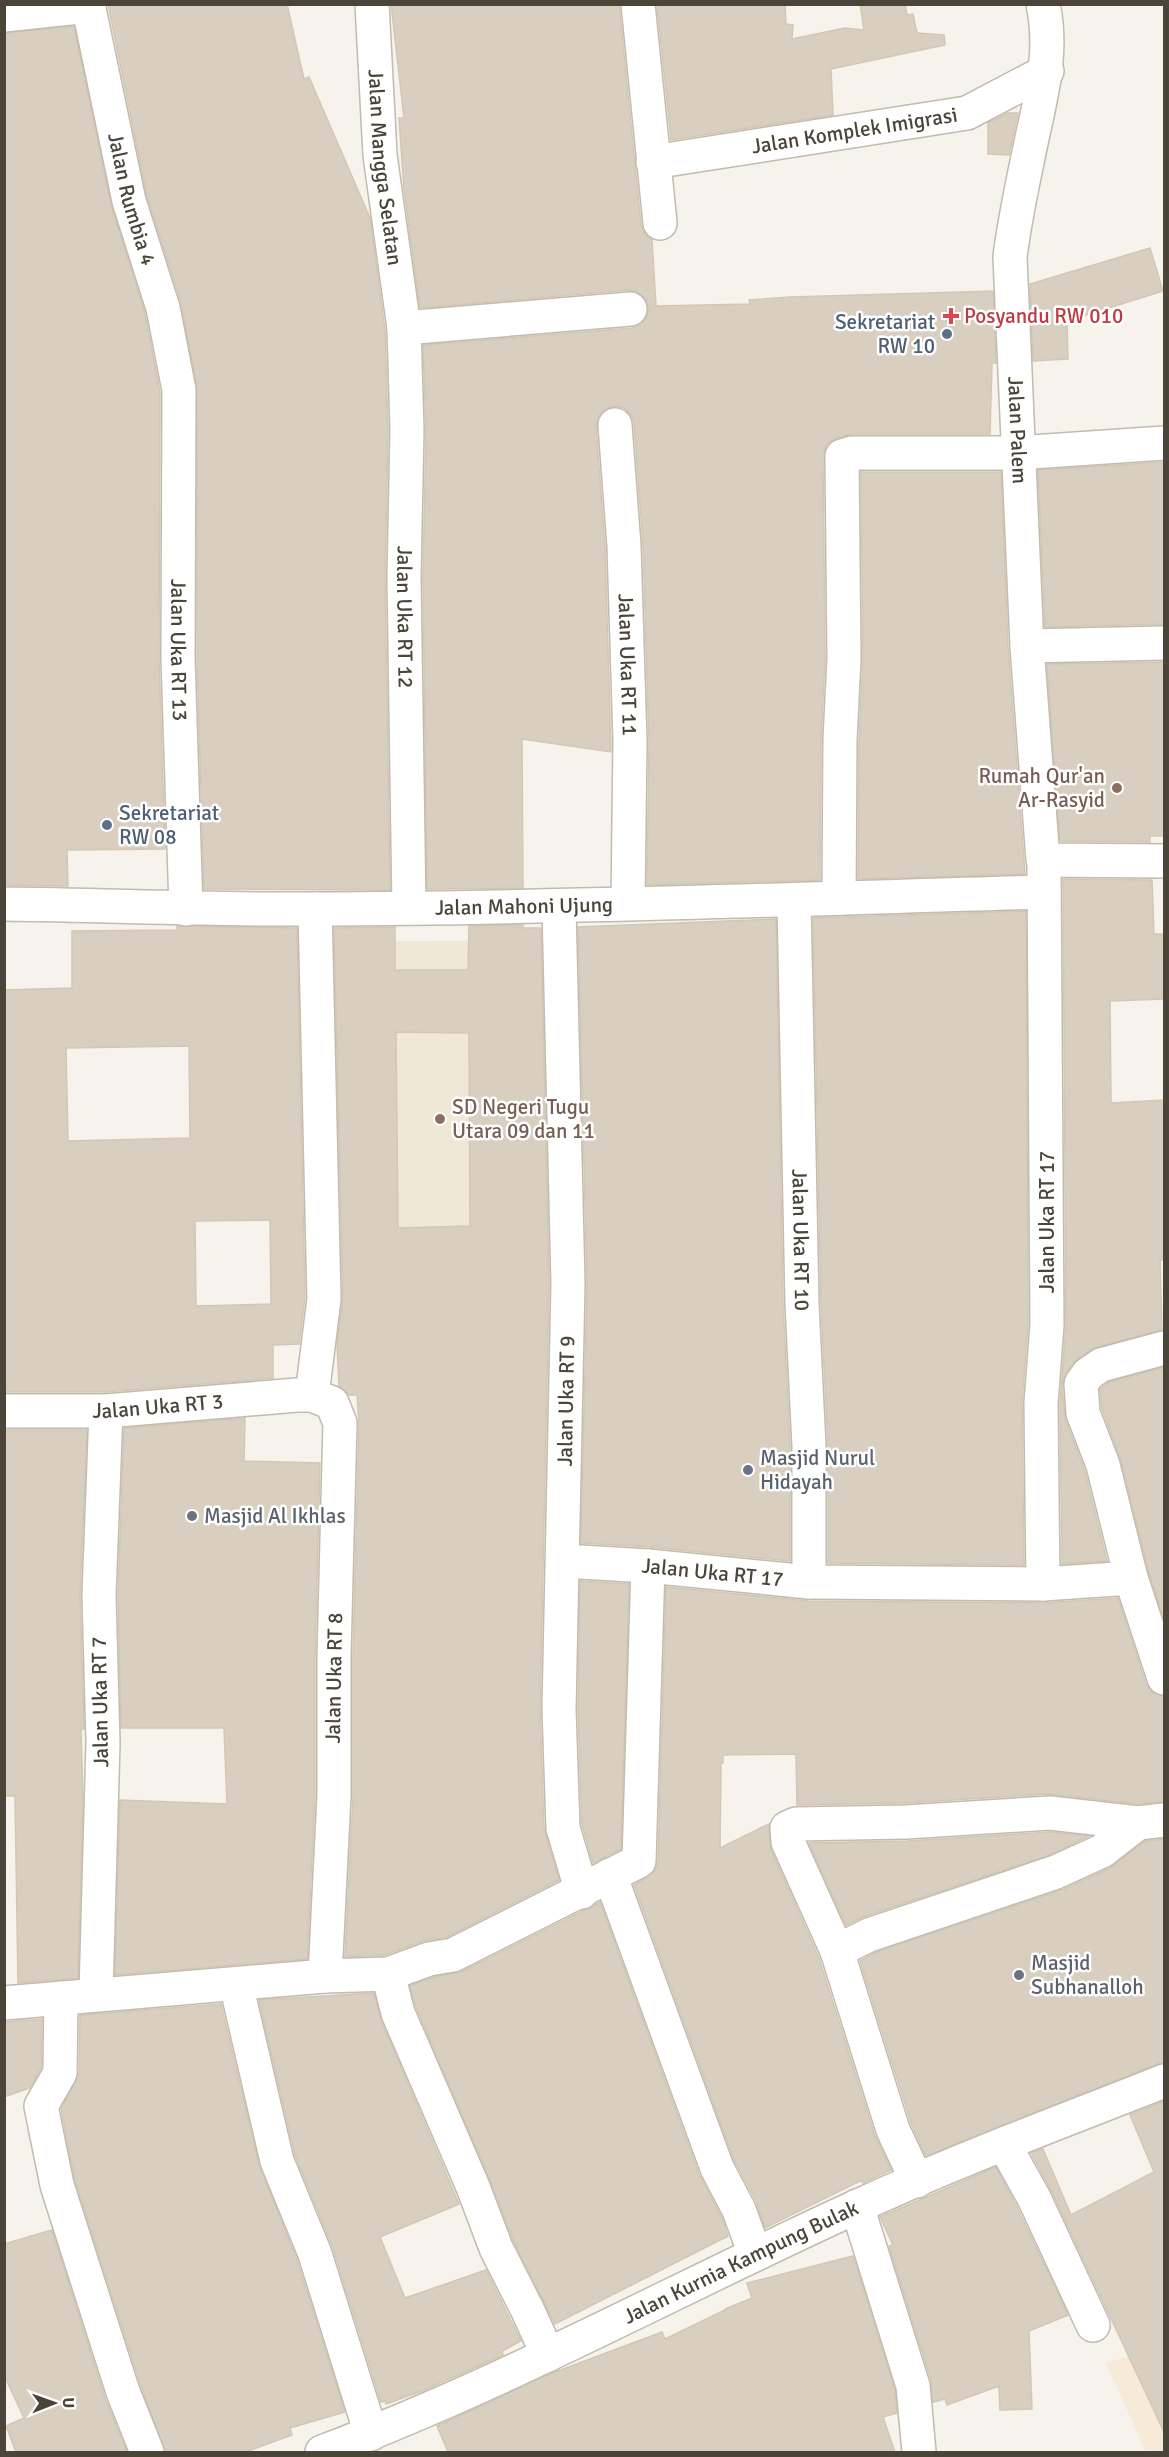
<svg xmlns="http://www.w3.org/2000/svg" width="1169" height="2457" font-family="Signika,sans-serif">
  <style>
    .commercial { fill: #f7ead8 }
    .education { fill: #efe8d6 }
    .building { fill: #d8cfc1; stroke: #d3c7b4; stroke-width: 1.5; fill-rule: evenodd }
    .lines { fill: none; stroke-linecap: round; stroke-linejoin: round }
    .minor-casing { stroke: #c2bbae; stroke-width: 36 }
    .tertiary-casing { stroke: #c2bbae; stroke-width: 36 }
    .minor { stroke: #fff; stroke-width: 33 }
    .tertiary { stroke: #fff; stroke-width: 33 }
    .health-dot { fill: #e0444e; stroke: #fff; stroke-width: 2 }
    .service-dot { fill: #5c6f8a; stroke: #fff; stroke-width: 2 }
    .education-dot { fill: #8d6e63; stroke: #fff; stroke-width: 2 }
    .worship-dot { fill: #6b7280; stroke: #fff; stroke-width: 2 }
    .labels { text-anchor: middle; stroke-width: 5; stroke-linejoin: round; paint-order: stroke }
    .street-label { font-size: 21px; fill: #4b4439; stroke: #fff }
    .health-label { font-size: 21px; fill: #be3a42; stroke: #fff; text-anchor: start }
    .service-label { font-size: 21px; fill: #4e5e75; stroke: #fff; text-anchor: end }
    .education-label { font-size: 21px; fill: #785e54; stroke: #fff; text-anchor: end }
    .worship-label { font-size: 21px; fill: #5b616d; stroke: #fff; text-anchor: start }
  </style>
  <rect width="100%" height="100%" fill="#f6f3ec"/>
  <!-- commercial -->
  <path class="commercial" d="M1164,2345V2452H1146L1106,2363Z"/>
  <!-- education -->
  <path class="education" d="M546,940L550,1297L407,1298V1324L334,1325L329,942Z"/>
  <!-- building -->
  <path class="building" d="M108,4H287L304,79L309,77L370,218L385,330L388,430L385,578L390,890L204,889L197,658V387L181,302L147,196Z
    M391,4H619L641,225L645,234L652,240L656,306L750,304L749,300L791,297L993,291L996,363H992L990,434H852L837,438L827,444L823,455L825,659L821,739L820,880L647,885L649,741L643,545L634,423L631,415L624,408L614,406L604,410L598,417L596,426L605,547L611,752L522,739L523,888L427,889L423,578L426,430L423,345L632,328L641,324L647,316L649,308L645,298L637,292L628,290L420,308L404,189L399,118H404Z
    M657,4H785L786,24L793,25L792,39L845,28L864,30L860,4H905L907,15L913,14L917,33L944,35L945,45L831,69L833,115L671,140Z
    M74,26L111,205L145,313L160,392L159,659L165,849L67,850L68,886L4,885V33Z
    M1008,113H1018L1009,155L988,154V123Z
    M1150,248L1163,291L1067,321L1068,359L1033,361L1030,284Z
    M1164,462V624L1045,627L1038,470Z
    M861,472H1001L1008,647L1025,874L858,879L859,741L863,659Z
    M1164,662V836H1150V842L1060,841L1047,664Z
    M1063,879L1152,880L1154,934H1164V999L1110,1001L1111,1103L1164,1100V1260H1160L1162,1330L1096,1347L1077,1359L1065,1374L1062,1385L1065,1419L1085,1471L1107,1561L1062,1564L1060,1404L1066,1325Z
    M1026,911L1028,1324L1022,1403L1024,1565L828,1563V1445L821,1303L813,918Z
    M776,919L783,1304L790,1446V1561L650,1547L581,1543L587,1284L578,927Z
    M523,925V928H541L549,1284L540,1710L544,1829L559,1880L447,1937L423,1941L384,1955L345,1957L353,1796V1656L359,1423L357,1395H349L339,1386L337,1344L343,1299L334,928L395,927V970H468L469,926ZM396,1032L469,1033L470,1226L398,1228Z
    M177,926L297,928L305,1298L299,1344L273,1345V1378L105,1392H4V990L72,988V931L177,930ZM189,1046L190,1138L68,1141L66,1048ZM270,1220L271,1304L196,1306L195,1221Z
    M1164,1367V1620L1149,1573L1121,1460L1102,1409L1100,1389L1109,1382Z
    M245,1418L244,1461L320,1463L315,1656V1796L307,1959L115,1975L120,1800L227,1804L224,1728H121L118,1595L124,1428Z
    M4,1430H87L80,1594L84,1729H81L83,1799L78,1978L18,1983L15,1796H4Z
    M580,1581L629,1584L621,1849L593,1863L582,1825L578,1709Z
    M666,1587L809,1601L1043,1603L1118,1598L1146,1684L1152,1692L1164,1696V1802L1138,1804L1049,1794L905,1803L797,1805L796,1754L723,1755V1763H721L720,1848L769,1824L771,1850L819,1958L875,2136L891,2170L863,2183L862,2180L765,2228L756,2201L734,2160L634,1885L654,1872L658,1862Z
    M1050,1832L1089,1836L1049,1855L863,1917L846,1925L809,1843L907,1841Z
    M1164,1839V2063L1157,2064L926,2156L911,2123L860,1961L876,1952L1064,1889L1110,1868L1145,1841Z
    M600,1902L699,2174L722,2218L728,2236L555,2324L513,2240L490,2180L416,2007L410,1986L434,1977L461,1972Z
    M374,1993L381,2020L459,2204L380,2237L405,2298L486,2270L521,2341L502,2351L503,2355L422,2391L386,2404L385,2401L381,2402L333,2248L295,2155L259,2000Z
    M221,2004L259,2165L297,2260L345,2412L290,2428L292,2435L246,2452H165L141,2386L75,2180L61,2109L79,2074L80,2015Z
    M42,2019L41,2068L30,2088L4,2097V2022Z
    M1164,2101V2432L1051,2190L1031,2153L1043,2149L1071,2215L1154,2172L1130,2115Z
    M996,2167L1017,2207L1068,2315L1029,2331L1032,2409L1000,2410L999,2386L947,2405L945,2399L933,2402L931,2380L889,2246L893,2245L880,2217Z
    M52,2230L105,2398L127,2452H16L6,2426L24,2418L4,2375V2244Z
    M853,2256L895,2390L897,2413L883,2417L895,2452H448L437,2426L550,2374L662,2332L665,2339L725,2310V2309L752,2298L747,2283Z"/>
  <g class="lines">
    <defs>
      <g id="minor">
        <path id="s1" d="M88,4L129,201L163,308L179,390L178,658L186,909"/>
        <path id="s2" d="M372,4L380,155L404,328L407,430L404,578L409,907"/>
        <path d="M638,4L660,223"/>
        <path d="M4,15L89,6"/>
        <path id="s3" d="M653,162L967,113L1047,71"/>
        <path d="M404,328L630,309"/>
        <path id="s4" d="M615,425L624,546L630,741L628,903"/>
        <path d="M1027,646L1164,643"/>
        <path d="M839,898L840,740L844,659L842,456L852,453H1017L1164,443"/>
        <path id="s5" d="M794,900L802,1304L809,1446V1582"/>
        <path id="s6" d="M4,904C107,905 210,910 313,909C557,908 800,899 1044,892"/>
        <path d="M559,907L568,1284L559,1709L563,1828L582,1892"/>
        <path d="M1164,1348L1101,1365L1088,1374L1081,1384L1083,1413L1103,1465L1131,1578L1164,1678"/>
        <path d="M312,1395L324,1299L315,909"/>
        <path id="s7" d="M4,1411H106L297,1395H312L332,1403L340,1423L334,1656V1796L325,1976"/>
        <path id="s8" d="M563,1561L648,1566L809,1582L1043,1584L1131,1578"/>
        <path d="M1043,1584L1041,1403L1047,1325L1044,869"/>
        <path d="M610,1875L717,2168L739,2210L755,2254"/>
        <path d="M837,1951L869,1935L1056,1872L1102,1851L1138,1823"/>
        <path d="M388,1974L398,2013L473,2187L496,2248L528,2311L548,2355"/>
        <path d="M236,1984L277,2161L315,2254L371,2434"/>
        <path d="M96,1994L103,1742L99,1595L106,1411"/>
        <path d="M61,1998L60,2073L41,2106L57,2185L123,2392L147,2452"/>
        <path d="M4,2003L325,1976L388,1974L429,1959L453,1955L639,1861L648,1566"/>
        <path d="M1004,2144L1034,2198L1093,2325"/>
        <path d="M917,2181L893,2130L837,1951L788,1842L787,1828L796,1824L906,1822L1050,1813L1138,1823L1164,1820"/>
        <path d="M857,2206L913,2386L919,2452"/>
        <path id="s9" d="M322,2452C504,2384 678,2288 856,2207C957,2160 1061,2122 1164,2081"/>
      </g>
      <g id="tertiary">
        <path id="s10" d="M1043,4C1053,50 1042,93 1032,138C1024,177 1015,216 1010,257L1027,646L1043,860L1164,861"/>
      </g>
    </defs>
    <!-- minor casing -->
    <use href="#minor" class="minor-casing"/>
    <!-- tertiary casing -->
    <use href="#tertiary" class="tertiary-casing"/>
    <!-- minor -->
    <use href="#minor" class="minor"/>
    <!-- tertiary -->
    <use href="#tertiary" class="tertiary"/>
  </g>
  <!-- markers -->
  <path class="health-dot" d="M948 307h6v6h6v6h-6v6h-6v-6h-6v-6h6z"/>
  <g class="service-dot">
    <circle cx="947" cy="334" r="6"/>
    <circle cx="107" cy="825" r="6"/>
  </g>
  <g class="education-dot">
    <circle cx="1117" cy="788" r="6"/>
    <circle cx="440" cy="1119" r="6"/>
  </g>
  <g class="worship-dot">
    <circle cx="748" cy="1470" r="6"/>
    <circle cx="192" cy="1516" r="6"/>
    <circle cx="1019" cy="1975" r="6"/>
  </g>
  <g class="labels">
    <!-- street labels -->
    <g class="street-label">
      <text dy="7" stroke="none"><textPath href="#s3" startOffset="204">Jalan Komplek Imigrasi</textPath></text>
      <text dy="7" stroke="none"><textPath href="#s2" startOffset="164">Jalan Mangga Selatan</textPath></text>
      <text dy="7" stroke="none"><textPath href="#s1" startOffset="200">Jalan Rumbia 4</textPath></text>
      <text dy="7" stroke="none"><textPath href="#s10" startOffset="430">Jalan Palem</textPath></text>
      <text dy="7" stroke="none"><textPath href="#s2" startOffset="615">Jalan Uka RT 12</textPath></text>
      <text dy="7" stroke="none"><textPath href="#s1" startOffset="657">Jalan Uka RT 13</textPath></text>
      <text dy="7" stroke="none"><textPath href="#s4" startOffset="240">Jalan Uka RT 11</textPath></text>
      <text dy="7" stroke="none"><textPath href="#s6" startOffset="520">Jalan Mahoni Ujung</textPath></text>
      <text transform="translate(1047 1222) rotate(-90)" y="7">Jalan Uka RT 17</text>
      <text dy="7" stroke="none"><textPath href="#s5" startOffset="340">Jalan Uka RT 10</textPath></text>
      <text transform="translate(566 1401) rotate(-89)" y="7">Jalan Uka RT 9</text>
      <text dy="7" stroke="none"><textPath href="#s7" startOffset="154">Jalan Uka RT 3</textPath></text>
      <text dy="7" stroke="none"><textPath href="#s8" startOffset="150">Jalan Uka RT 17</textPath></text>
      <text transform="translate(334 1678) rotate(-89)" y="7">Jalan Uka RT 8</text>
      <text transform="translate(100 1702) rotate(-91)" y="7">Jalan Uka RT 7</text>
      <text dy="7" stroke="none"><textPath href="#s9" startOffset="460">Jalan Kurnia Kampung Bulak</textPath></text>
    </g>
    <!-- health labels -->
    <g class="health-label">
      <text x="964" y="323">Posyandu RW 010</text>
    </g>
    <!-- service labels -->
    <g class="service-label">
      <text x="935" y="329">Sekretariat<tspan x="935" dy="24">RW 10</tspan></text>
      <text x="119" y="820" text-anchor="start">Sekretariat<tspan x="119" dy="24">RW 08</tspan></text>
    </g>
    <!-- education labels -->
    <g class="education-label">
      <text x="1105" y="783">Rumah Qur'an<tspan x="1105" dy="24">Ar-Rasyid</tspan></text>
      <text x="452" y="1114" text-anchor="start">SD Negeri Tugu<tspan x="452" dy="24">Utara 09 dan 11</tspan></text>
    </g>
    <!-- worship labels -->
    <g class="worship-label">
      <text x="760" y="1465">Masjid Nurul<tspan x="760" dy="24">Hidayah</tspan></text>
      <text x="204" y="1523">Masjid Al Ikhlas</text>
      <text x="1031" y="1970">Masjid<tspan x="1031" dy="24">Subhanalloh</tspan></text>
    </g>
  </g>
  <!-- border -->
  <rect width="1169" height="2457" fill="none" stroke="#4b4439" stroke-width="12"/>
  <!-- north arrow -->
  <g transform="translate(54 2403) rotate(89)" stroke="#ffffff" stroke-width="4.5" paint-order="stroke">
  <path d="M0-4.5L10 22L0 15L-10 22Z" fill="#4b4439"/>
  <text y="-9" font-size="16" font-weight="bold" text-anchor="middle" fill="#4b4439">U</text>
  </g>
</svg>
